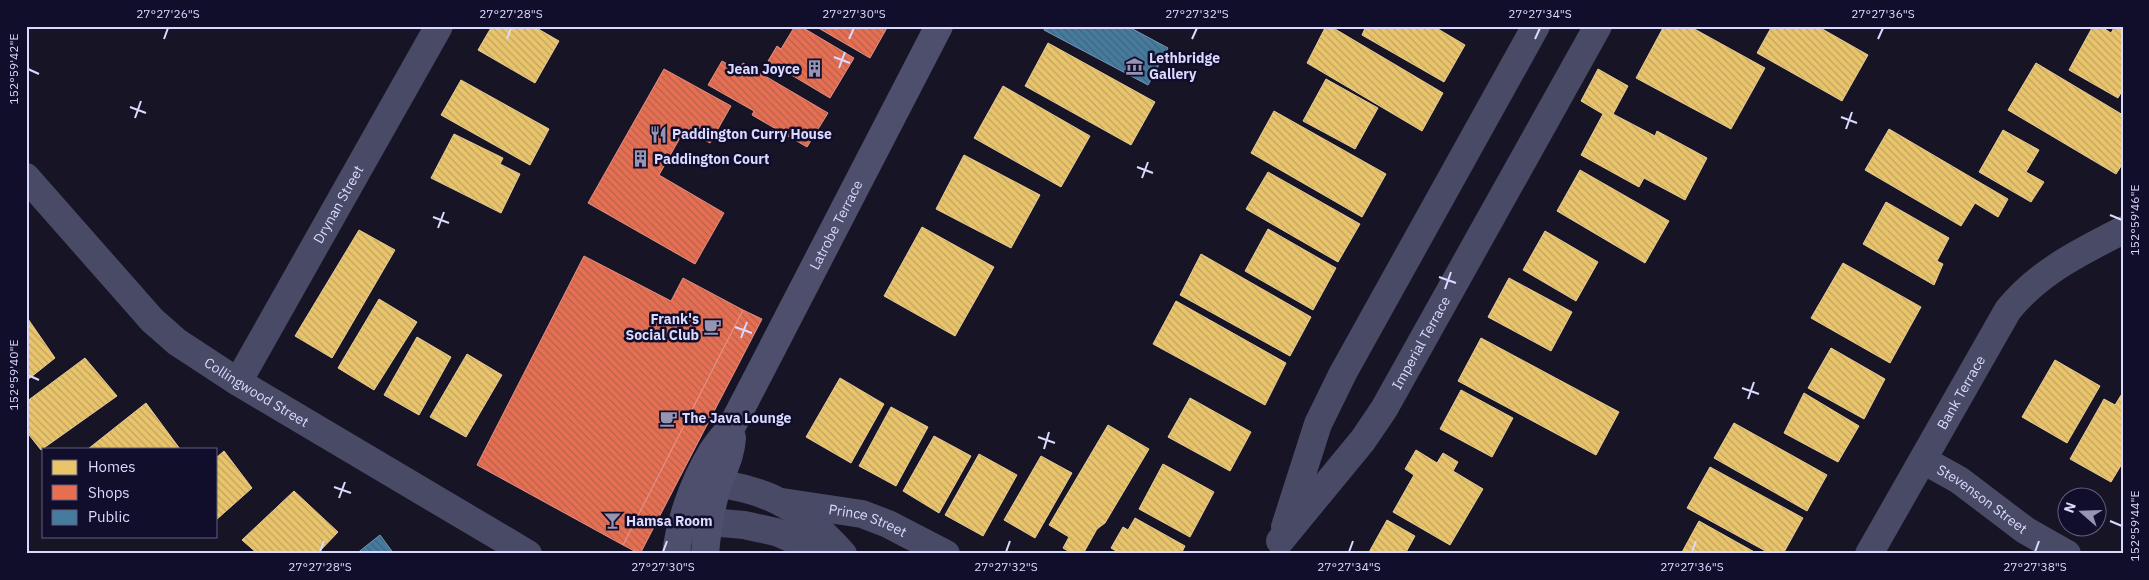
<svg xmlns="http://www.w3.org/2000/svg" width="2149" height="580" font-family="'IBM Plex Sans',sans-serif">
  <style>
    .homes { fill: url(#homes-back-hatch); stroke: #e4ca97 }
    .shops { fill: url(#shops-back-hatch); stroke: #e38f85 }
    .public { fill: url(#public-back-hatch); stroke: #7297ba }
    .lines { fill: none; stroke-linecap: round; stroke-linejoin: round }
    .minor { stroke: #494b66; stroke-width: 28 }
    .secondary { stroke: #4e4f6c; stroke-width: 28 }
    .ticks { fill: none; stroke: #dad9ff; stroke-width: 2 }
    .labels { text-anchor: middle; stroke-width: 5; stroke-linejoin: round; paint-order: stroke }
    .poi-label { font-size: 14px; font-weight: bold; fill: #dad9ff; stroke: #110e2c; text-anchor: start }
    .street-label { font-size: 14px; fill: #dad9ff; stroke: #110e2c }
    .neatline { fill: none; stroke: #dad9ff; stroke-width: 2 }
    .ticks-label { font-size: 12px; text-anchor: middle; fill: #dad9ff }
  </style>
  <defs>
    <pattern id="homes-back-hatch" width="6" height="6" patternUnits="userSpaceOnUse" patternTransform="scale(1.25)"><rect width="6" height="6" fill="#e9c46a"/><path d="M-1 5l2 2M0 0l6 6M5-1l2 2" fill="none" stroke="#bfa362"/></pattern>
    <pattern id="shops-back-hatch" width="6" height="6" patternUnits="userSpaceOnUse" patternTransform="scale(1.25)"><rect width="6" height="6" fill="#e76f51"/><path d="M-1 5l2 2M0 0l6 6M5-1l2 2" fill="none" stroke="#b56150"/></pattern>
    <pattern id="public-back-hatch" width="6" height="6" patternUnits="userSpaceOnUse" patternTransform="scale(1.25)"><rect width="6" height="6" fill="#457b9d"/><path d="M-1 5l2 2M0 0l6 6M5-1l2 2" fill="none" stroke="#43647d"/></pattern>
  </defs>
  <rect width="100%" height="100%" fill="#171525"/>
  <!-- homes -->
  <path class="homes" d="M492,26H533L559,41L535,83L478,50Z
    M1326,26H1330L1443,93L1422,131L1307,63Z
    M1366,26H1433L1465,45L1444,82L1362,35Z
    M1664,26H1689L1765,68L1731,129L1636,78Z
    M1772,26H1817L1868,55L1842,101L1757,53Z
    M2093,26H2100L2111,33L2115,26H2123V89L2118,98L2069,70Z
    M1048,43L1155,102L1131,145L1025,86Z
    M2036,63L2123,115V163L2116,174L2008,110Z
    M1598,69L1628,86L1613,114L1655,136L1657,131L1707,158L1685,200L1644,178L1639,187L1581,155L1603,114L1581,101Z
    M1326,79L1378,108L1355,149L1303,121Z
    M461,80L549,129L530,165L441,115Z
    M1003,86L1090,136L1061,187L974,138Z
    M1274,111L1386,174L1362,217L1251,153Z
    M1889,129L2008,199L1998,217L1975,203L1961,226L1865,170Z
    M2003,130L2039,150L2026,172L2044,182L2031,202L1979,172Z
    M454,134L503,158L500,164L520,174L501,213L431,178Z
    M964,155L1040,195L1011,248L936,209Z
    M1580,170L1669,221L1645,263L1557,211Z
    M1268,172L1360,224L1338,262L1246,209Z
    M1886,202L1949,238L1937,261L1943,264L1934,285L1863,244Z
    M922,227L994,267L955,336L884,296Z
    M1268,229L1336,268L1313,310L1245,271Z
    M359,230L395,250L332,358L295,336Z
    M1545,231L1598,262L1576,301L1523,270Z
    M1201,254L1311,317L1290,356L1180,295Z
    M1843,263L1921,307L1890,363L1811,318Z
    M1509,278L1572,312L1551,351L1488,317Z
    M379,299L417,322L374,390L338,368Z
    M1176,301L1286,363L1265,405L1153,344Z
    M26,316L55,358L26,381Z
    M417,337L451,357L419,415L384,395Z
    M1481,338L1619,412L1596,455L1458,381Z
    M1831,348L1885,379L1864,419L1808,388Z
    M467,354L502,375L466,437L430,417Z
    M85,358L117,396L41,450L26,431V402Z
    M2055,360L2100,386L2067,443L2022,417Z
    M840,378L884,404L851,463L806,437Z
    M1461,390L1513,418L1492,457L1440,429Z
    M2123,392V462L2111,482L2070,459L2104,399L2115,405Z
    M1804,393L1859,426L1838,462L1784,433Z
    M1190,398L1251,432L1230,471L1168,437Z
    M146,403L180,449H88Z
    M891,407L928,427L896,486L859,466Z
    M1734,423L1827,475L1807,511L1714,458Z
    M1108,425L1149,449L1105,523L1097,529L1083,554H1073L1063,548L1069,537L1049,525Z
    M934,436L971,456L939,513L903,491Z
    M1416,450L1437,463L1443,453L1458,462L1453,471L1483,489L1450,545L1393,512L1414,475L1405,469Z
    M224,451L252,488L216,520V458Z
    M979,454L1017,475L983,536L945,515Z
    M1041,456L1072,473L1035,538L1004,520Z
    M1163,464L1214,492L1190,537L1139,509Z
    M1710,467L1803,518L1783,554H1771L1687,508Z
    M294,491L338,532L317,554H258L242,540Z
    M1135,518L1185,546L1181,554H1117L1118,552L1111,548L1123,527L1128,530Z
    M1387,520L1415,536L1405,554H1368Z
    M1699,521L1758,554H1681Z"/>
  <!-- shops -->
  <path class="shops" d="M795,26H800L854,58L830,98L768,61L777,46L781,49Z
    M815,26H888L870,58Z
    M722,61L738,70L743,63L828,113L807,147L752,115L754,111L708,85Z
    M664,69L731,106L710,143L685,129L659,175L724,213L695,264L588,203Z
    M584,256L671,301L683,278L743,310L623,545L477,465Z
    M743,310L762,319L640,554L623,545Z"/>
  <!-- public -->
  <path class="public" d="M1046,26H1127L1168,48L1148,85L1044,30Z
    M380,535L394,554H356Z"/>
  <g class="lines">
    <!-- minor -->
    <g class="minor">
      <path id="s1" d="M26,177L152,320L177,342L238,382L528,554"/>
      <path id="s2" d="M238,382L439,26"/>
      <path id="s3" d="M1923,460L1959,480L2025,530L2067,554"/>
      <path d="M697,482C762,485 800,506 843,554"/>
      <path id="s4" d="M782,502L862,514L888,524L946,554"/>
      <path d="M688,514L709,522L744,525L776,532L827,554"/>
      <path d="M1285,527L1318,424L1343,373L1536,26"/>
      <path id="s5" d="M1280,541L1363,440L1384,409L1598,26"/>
      <path id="s6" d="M1869,554L2008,310C2040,271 2079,253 2123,230"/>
    </g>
    <!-- secondary -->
    <g class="secondary">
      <path id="s7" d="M676,554C680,521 693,484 710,455C716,444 726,434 733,424L939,26"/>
      <path d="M705,554C707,530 711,506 718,484C724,468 731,455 732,438"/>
    </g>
  </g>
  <!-- ticks -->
  <path class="ticks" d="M164,39L168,28M507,39L511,28M849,39L854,28M1192,39L1197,28M1535,39L1540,28M1878,39L1883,28M834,57L850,63M839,68L845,52M28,69L39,74M130,107L146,113M1841,117L1857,123M135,118L141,101M1846,129L1852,112M1137,167L1153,173M1142,178L1148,162M2110,215L2122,220M433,217L449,223M438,228L444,212M1439,277L1456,283M1445,289L1451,272M735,327L752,333M741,338L747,322M28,375L39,380M1742,388L1759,394M1748,399L1754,382M1038,437L1055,443M1044,449L1049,432M334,487L351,493M339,498L345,482M2110,521L2122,526M320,552L324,541M663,552L667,541M1006,552L1010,541M1349,552L1353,541M1692,552L1696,541M2035,552L2039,541"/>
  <!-- icons -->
  <defs>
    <symbol id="museum-bare" viewBox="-9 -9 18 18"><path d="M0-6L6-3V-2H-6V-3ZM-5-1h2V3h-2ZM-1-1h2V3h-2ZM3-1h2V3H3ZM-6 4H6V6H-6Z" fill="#9694b3" stroke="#110e2c" stroke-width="2.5" paint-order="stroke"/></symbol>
    <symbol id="building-bare" viewBox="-9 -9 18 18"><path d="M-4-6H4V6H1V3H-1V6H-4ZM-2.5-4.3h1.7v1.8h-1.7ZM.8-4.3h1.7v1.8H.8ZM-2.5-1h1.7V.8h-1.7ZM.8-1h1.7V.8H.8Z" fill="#9694b3" stroke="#110e2c" stroke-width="2.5" paint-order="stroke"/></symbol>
    <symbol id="restaurant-bare" viewBox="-9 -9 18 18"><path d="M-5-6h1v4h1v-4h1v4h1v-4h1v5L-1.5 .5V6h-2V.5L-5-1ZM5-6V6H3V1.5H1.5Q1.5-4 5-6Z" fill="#9694b3" stroke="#110e2c" stroke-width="2.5" paint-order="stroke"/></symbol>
    <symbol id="cafe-bare" viewBox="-9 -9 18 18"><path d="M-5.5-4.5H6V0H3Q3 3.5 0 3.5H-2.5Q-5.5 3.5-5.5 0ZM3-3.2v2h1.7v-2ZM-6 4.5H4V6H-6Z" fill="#9694b3" stroke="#110e2c" stroke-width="2.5" paint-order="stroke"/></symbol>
    <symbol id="bar-bare" viewBox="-9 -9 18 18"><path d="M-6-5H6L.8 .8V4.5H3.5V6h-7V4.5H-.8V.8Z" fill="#9694b3" stroke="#110e2c" stroke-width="2.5" paint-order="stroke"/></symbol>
  </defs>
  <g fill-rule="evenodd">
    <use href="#museum-bare" x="1122" y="54" width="25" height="25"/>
    <use href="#building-bare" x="802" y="56" width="25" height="25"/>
    <use href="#restaurant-bare" x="646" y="122" width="25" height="25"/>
    <use href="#building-bare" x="628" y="146" width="25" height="25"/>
    <use href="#cafe-bare" x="700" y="314" width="25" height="25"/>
    <use href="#cafe-bare" x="656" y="406" width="25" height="25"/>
    <use href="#bar-bare" x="600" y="508" width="25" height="25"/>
  </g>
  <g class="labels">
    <!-- poi labels -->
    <g class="poi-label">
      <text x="1149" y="63">Lethbridge<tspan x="1149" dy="16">Gallery</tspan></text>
      <text x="800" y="74" text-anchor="end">Jean Joyce</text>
      <text x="672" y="139">Paddington Curry House</text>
      <text x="654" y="164">Paddington Court</text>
      <text x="699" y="324" text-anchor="end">Frank's<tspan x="699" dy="16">Social Club</tspan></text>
      <text x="682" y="423">The Java Lounge</text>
      <text x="626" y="526">Hamsa Room</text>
    </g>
    <!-- street labels -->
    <g class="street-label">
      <text dy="5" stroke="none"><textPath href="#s2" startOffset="204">Drynan Street</textPath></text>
      <text dy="5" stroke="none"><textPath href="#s7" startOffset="368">Latrobe Terrace</textPath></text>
      <text dy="5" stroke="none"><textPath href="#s5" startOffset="244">Imperial Terrace</textPath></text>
      <text dy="5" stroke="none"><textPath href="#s1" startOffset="318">Collingwood Street</textPath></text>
      <text dy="5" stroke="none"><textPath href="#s6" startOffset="186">Bank Terrace</textPath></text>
      <text dy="5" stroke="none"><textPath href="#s3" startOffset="71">Stevenson Street</textPath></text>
      <text dy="5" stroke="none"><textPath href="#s4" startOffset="88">Prince Street</textPath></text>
    </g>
  </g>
  <!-- border -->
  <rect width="2149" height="580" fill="none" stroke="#110e2c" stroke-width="55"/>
  <!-- legend -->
  <rect x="42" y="448" width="175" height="90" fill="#110e2c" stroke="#615f80"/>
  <rect x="52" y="460" width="25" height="15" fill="#e9c46a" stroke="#615f80"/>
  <text x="88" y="472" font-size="15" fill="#dad9ff">Homes</text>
  <rect x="52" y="485" width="25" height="15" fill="#e76f51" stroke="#615f80"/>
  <text x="88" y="498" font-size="15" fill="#dad9ff">Shops</text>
  <rect x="52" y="510" width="25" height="15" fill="#457b9d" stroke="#615f80"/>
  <text x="88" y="522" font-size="15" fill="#dad9ff">Public</text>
  <!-- north arrow -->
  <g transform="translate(2082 512) rotate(290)"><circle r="24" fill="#110e2c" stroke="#615f80"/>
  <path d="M0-4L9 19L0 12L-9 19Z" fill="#9694b3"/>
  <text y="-8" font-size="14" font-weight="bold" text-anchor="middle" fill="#dad9ff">N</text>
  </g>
  <rect x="28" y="28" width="2094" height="524" class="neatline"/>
  <g class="ticks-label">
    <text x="168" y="18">27°27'26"S</text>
    <text x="511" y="18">27°27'28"S</text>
    <text x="854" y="18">27°27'30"S</text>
    <text x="1197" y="18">27°27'32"S</text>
    <text x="1540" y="18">27°27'34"S</text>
    <text x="1883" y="18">27°27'36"S</text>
    <text transform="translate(14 69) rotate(-90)" y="4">152°59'42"E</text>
    <text transform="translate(2135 220) rotate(-90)" y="4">152°59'46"E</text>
    <text transform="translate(14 375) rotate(-90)" y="4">152°59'40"E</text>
    <text transform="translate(2135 526) rotate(-90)" y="4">152°59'44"E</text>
    <text x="320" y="571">27°27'28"S</text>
    <text x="663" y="571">27°27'30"S</text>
    <text x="1006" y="571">27°27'32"S</text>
    <text x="1349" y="571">27°27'34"S</text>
    <text x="1692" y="571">27°27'36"S</text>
    <text x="2035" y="571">27°27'38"S</text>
  </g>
</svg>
